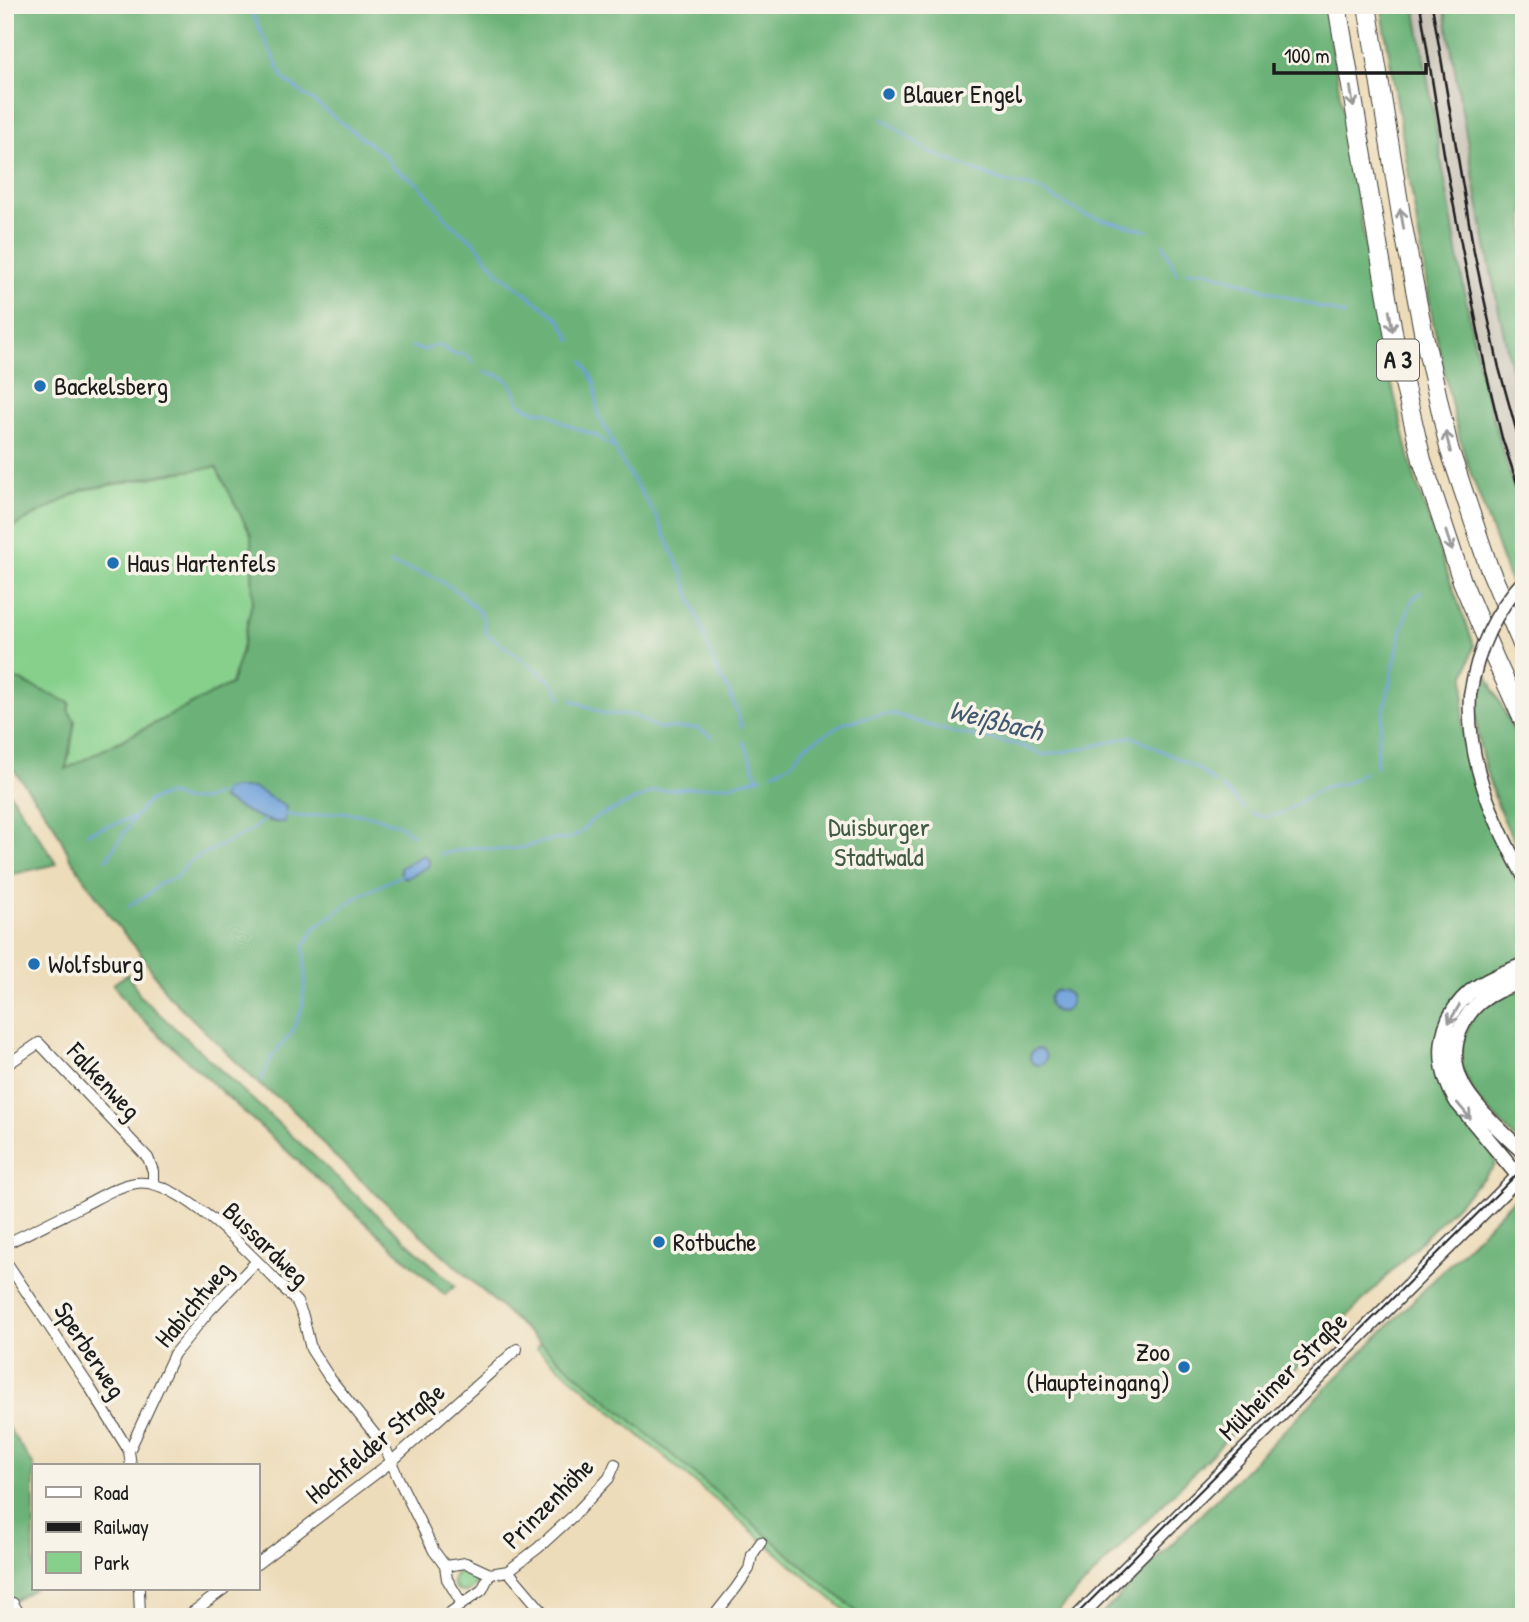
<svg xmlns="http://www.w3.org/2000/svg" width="1529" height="1622" font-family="'Patrick Hand',sans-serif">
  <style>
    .industrial { fill: #c9c3b8 }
    .green { fill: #86d08c; stroke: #517654; stroke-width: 2 }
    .forest { fill: #6cb278; stroke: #44674a; stroke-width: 2; fill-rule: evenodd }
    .water { fill: #6ea1da; stroke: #455e7b; stroke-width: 2 }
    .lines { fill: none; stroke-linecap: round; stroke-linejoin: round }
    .stream { stroke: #6ea1da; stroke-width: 2.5 }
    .minor-casing { stroke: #3b3934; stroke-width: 12 }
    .tertiary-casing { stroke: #3b3934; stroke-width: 15 }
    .secondary-casing { stroke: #3b3934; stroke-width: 17 }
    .motorway-casing { stroke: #3b3934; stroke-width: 20 }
    .minor { stroke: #fff; stroke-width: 10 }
    .tertiary { stroke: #fff; stroke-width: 12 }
    .secondary { stroke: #fff; stroke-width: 14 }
    .motorway { stroke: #fff; stroke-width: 18 }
    .tram { stroke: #1c1c1c; stroke-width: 2 }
    .rail { stroke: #1c1c1c; stroke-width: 2.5 }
    .tertiary-bridge-casing { stroke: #3b3934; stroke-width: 15; stroke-linecap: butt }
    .tertiary-bridge { stroke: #fff; stroke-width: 12 }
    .oneway { stroke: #999 }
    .poi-dot { fill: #1f6fb2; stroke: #f7f3e8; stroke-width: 2.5 }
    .labels { text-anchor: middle; stroke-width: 7; stroke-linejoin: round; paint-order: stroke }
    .shield { fill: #f7f3e8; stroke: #5e5c59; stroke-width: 2 }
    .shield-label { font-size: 24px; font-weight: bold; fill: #1c1c1c }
    .poi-label { font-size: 26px; fill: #1c1c1c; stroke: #f7f3e8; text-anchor: start }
    .park-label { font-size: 26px; fill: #415b43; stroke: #f7f3e8 }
    .street-label { font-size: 26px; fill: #1c1c1c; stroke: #f7f3e8 }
    .water-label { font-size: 28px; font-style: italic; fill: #415871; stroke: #f7f3e8 }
  </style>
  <rect width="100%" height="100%" fill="#f7f3e8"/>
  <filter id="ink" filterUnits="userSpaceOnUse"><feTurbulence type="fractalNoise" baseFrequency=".0143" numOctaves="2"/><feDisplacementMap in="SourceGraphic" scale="14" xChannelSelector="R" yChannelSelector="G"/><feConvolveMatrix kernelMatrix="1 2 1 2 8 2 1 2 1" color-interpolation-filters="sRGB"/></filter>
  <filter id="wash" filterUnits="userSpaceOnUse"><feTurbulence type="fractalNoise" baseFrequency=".00686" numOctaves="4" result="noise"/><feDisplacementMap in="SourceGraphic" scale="28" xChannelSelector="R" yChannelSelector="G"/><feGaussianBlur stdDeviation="1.57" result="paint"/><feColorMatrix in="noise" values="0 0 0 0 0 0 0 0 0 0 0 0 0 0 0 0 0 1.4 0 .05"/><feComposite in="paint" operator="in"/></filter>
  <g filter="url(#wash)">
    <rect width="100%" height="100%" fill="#eddcb9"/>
    <!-- industrial -->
    <path class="industrial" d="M1415,5H1444L1486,249L1510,365L1524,422V523L1480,374L1458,257Z"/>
    <!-- green -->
    <path class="green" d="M214,466L218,468L251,535L253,598L241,653L231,684L65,770L70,752L75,721L68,710L70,703L5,674V531L82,490Z
      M540,1343L861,1615L853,1617L537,1348Z
      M453 1581a11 11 0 1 1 22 0a11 11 0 1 1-22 0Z"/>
    <!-- forest -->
    <path class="forest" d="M5,5H1325L1382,344L1413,472L1441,556L1474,645L1465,676L1462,727L1467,760L1478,797L1500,851L1524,895V951L1516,961L1444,1023L1496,1162L1494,1167L1052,1617H863L540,1343L329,1151L301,1118L284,1102L262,1087L168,995L138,950L111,918L70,857L53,823L5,758V674L70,703L68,710L75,721L66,769L231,684L241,653L253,598L251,535L216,467L171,473L82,490L5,531ZM223,799L275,802L286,807L276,823Z
      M1381,5H1415L1458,257L1480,374L1524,523V569L1511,584L1466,460L1456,425L1433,322Z
      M1444,5H1524V422C1490,284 1468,145 1444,5Z
      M1483,667L1524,752V860C1501,819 1478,763 1476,715C1476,699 1480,682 1483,667Z
      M5,786L57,864L5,876Z
      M128,974L140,996L455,1286L445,1295L130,1008L113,984Z
      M1524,990V1138L1519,1142L1477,1099L1462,1068V1043L1470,1021L1483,1006L1506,993Z
      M1524,1189V1617H1099Z
      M5,1423L34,1466V1589L5,1607Z"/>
    <!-- water -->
    <path class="water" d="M234,788H254L286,807L285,822C266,825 239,807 222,799L225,790Z
      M423,855L429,860V866L407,878L401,876L400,868Z
      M1049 1001a11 11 0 1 1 22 0a11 11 0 1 1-22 0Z
      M1030 1057a8 8 0 1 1 16 0a8 8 0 1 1-16 0Z"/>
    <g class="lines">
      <!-- stream -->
      <path class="stream" d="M248,5L284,79L387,157L391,166L420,185L450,223L474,242L499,273L559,319L572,341
        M883,119L928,151L1001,181L1036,188L1085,215L1148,231
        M1163,244L1177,274
        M1187,272L1203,270L1345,315
        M412,347L423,350L440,345L453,354H465L474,363
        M583,361L595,384L598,415L611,437L616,450L624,466L655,514L683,575L716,669L729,691L742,727
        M484,372C510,377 510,380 520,404L538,412L545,411L565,424L595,435L614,448
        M390,564L432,576L459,592L482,615L486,633L553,682L562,698
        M572,700L605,714L633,715L658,728H697L713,737
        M744,742L758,778
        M1376,767L1378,738L1403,624L1412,600L1421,592
        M772,773L792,763L805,746L844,723L879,715L894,714L940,729L1019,745L1044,755L1087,748L1131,736L1197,768L1215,783
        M1222,787L1244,808
        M1251,813C1280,826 1301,797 1325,787C1332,785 1340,785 1346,783C1353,780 1359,775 1365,772
        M285,814L303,817L342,812L373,816L399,825L413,835
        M87,833L135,817L148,801L168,794L183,800H202L227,791
        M440,854L476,847L500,850L521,848L550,840L568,839L580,833L593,819L655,791L730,785L762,777
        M107,859L134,818
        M129,906L151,892L160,883L175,878L189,862L253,829L265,820
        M261,1080L273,1055L291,1034L302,1008L305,980L304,946L315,928L357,897L402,875"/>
    </g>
  </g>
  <g filter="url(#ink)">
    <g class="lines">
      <defs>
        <path id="minor" d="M5,1066L39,1043L148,1158L153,1171V1184
          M5,1244C31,1232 56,1219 82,1206C100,1197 117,1186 136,1183C183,1176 266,1271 297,1302L303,1316L311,1349L329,1377L385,1447L398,1478L434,1551L445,1566L466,1563L490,1574L508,1571L547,1617
          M5,1260L89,1386L129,1451L131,1466
          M129,1451L174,1354L210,1310L256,1262
          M257,1564L391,1462L517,1349
          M445,1566L447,1579L462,1604
          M508,1571L538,1548L573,1516L609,1478L615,1464
          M139,1589L140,1617
          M13,1603L21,1617
          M186,1617L224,1589
          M444,1617L482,1590L490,1574
          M713,1617L736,1588L749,1569L752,1555L761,1542"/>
        <path id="tertiary" d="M1470,695C1466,760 1493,821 1524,877"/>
        <path id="secondary" d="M1524,965C1506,972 1485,980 1470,992C1436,1021 1435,1066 1457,1102L1517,1174L1524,1176
          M1524,980C1509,986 1493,991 1480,1002C1471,1009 1464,1020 1459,1032C1445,1073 1470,1100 1496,1126C1505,1135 1514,1144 1524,1152
          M1078,1617L1524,1171"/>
        <path id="motorway" d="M1337,5L1396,349L1422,460L1462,581L1495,659L1524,722
          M1367,5L1402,221L1423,331L1449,448L1488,565L1524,649"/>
      </defs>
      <!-- minor casing -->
      <use href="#minor" class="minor-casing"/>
      <!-- tertiary casing -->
      <use href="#tertiary" class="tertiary-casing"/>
      <!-- secondary casing -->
      <use href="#secondary" class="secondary-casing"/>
      <!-- motorway casing -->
      <use href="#motorway" class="motorway-casing"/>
      <!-- minor -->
      <use href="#minor" class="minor"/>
      <!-- tertiary -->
      <use href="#tertiary" class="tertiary"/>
      <!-- secondary -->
      <use href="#secondary" class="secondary"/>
      <!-- motorway -->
      <use href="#motorway" class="motorway"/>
      <!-- tram -->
      <path class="tram" d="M1074,1617L1524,1167"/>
      <!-- rail -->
      <path class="rail" d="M1420,5L1446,166L1486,372L1502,438L1524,504
        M1432,5L1474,252L1499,368L1524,458"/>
      <defs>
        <path id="tertiary-bridge" d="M1470,695C1477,651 1493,613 1524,580"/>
      </defs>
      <!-- tertiary-bridge casing -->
      <use href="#tertiary-bridge" class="tertiary-bridge-casing"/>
      <!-- tertiary-bridge -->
      <use href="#tertiary-bridge" class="tertiary-bridge"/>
    </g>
    <!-- one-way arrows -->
    <defs><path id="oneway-shaft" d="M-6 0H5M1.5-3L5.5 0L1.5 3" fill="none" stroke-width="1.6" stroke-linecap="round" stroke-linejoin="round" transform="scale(1.75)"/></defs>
    <g class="oneway">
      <use href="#oneway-shaft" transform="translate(1352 97) rotate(81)"/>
      <use href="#oneway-shaft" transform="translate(1402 219) rotate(-100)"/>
      <use href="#oneway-shaft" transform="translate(1391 321) rotate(80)"/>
      <use href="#oneway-shaft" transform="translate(1448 442) rotate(-104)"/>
      <use href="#oneway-shaft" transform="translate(1449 541) rotate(72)"/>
      <use href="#oneway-shaft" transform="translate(1454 1014) rotate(121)"/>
      <use href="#oneway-shaft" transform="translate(1464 1111) rotate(50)"/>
    </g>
  </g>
  <!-- markers -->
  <g class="poi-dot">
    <circle cx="889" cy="94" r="7"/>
    <circle cx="40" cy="386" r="7"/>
    <circle cx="113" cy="563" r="7"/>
    <circle cx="34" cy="964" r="7"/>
    <circle cx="659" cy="1242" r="7"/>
    <circle cx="1184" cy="1367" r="7"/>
  </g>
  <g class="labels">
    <!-- shield labels -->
    <rect class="shield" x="1377" y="339.5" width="42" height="41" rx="5"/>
    <g class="shield-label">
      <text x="1398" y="368">A 3</text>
    </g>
    <!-- poi labels -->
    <g class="poi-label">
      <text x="903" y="103">Blauer Engel</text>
      <text x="54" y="395">Backelsberg</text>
      <text x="127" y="572">Haus Hartenfels</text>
      <text x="48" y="973">Wolfsburg</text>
      <text x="673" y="1251">Rotbuche</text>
      <text x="1170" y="1361" text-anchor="end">Zoo<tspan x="1170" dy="30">(Haupteingang)</tspan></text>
    </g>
    <!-- park labels -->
    <g class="park-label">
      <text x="879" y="836">Duisburger<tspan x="879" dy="30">Stadtwald</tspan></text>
    </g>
    <!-- street labels -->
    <g class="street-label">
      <text transform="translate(104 1081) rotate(47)" y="9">Falkenweg</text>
      <text transform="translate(266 1244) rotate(44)" y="9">Bussardweg</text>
      <text transform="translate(193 1304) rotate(-50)" y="9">Habichtweg</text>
      <text transform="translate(90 1350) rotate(57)" y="9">Sperberweg</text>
      <text transform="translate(1283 1376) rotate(-45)" y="9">Mülheimer Straße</text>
      <text transform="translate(375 1443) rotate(-40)" y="9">Hochfelder Straße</text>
      <text transform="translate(548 1503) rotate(-45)" y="9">Prinzenhöhe</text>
    </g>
    <!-- water labels -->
    <g class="water-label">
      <text transform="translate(996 720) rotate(14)" y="10">Weißbach</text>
    </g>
  </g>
  <!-- margin -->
  <rect width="1529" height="1622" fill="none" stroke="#f7f3e8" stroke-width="28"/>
  <!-- legend -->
  <rect x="32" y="1464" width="228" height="126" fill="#f7f3e8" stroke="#9f9d96" stroke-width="2"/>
  <rect x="46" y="1487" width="35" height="10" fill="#ffffff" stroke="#9f9d96" stroke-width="2"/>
  <text x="94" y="1500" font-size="21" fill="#1c1c1c">Road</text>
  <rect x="46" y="1522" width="35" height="10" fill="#1c1c1c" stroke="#9f9d96" stroke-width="2"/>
  <text x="94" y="1534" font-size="21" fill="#1c1c1c">Railway</text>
  <rect x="46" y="1552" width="35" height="21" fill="#86d08c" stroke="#9f9d96" stroke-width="2"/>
  <text x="94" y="1570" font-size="21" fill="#1c1c1c">Park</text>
  <!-- scale -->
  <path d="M1274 63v10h152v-10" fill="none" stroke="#1c1c1c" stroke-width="3.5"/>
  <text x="1284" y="63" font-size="21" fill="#1c1c1c" stroke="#f7f3e8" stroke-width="5" paint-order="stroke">100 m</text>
</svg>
